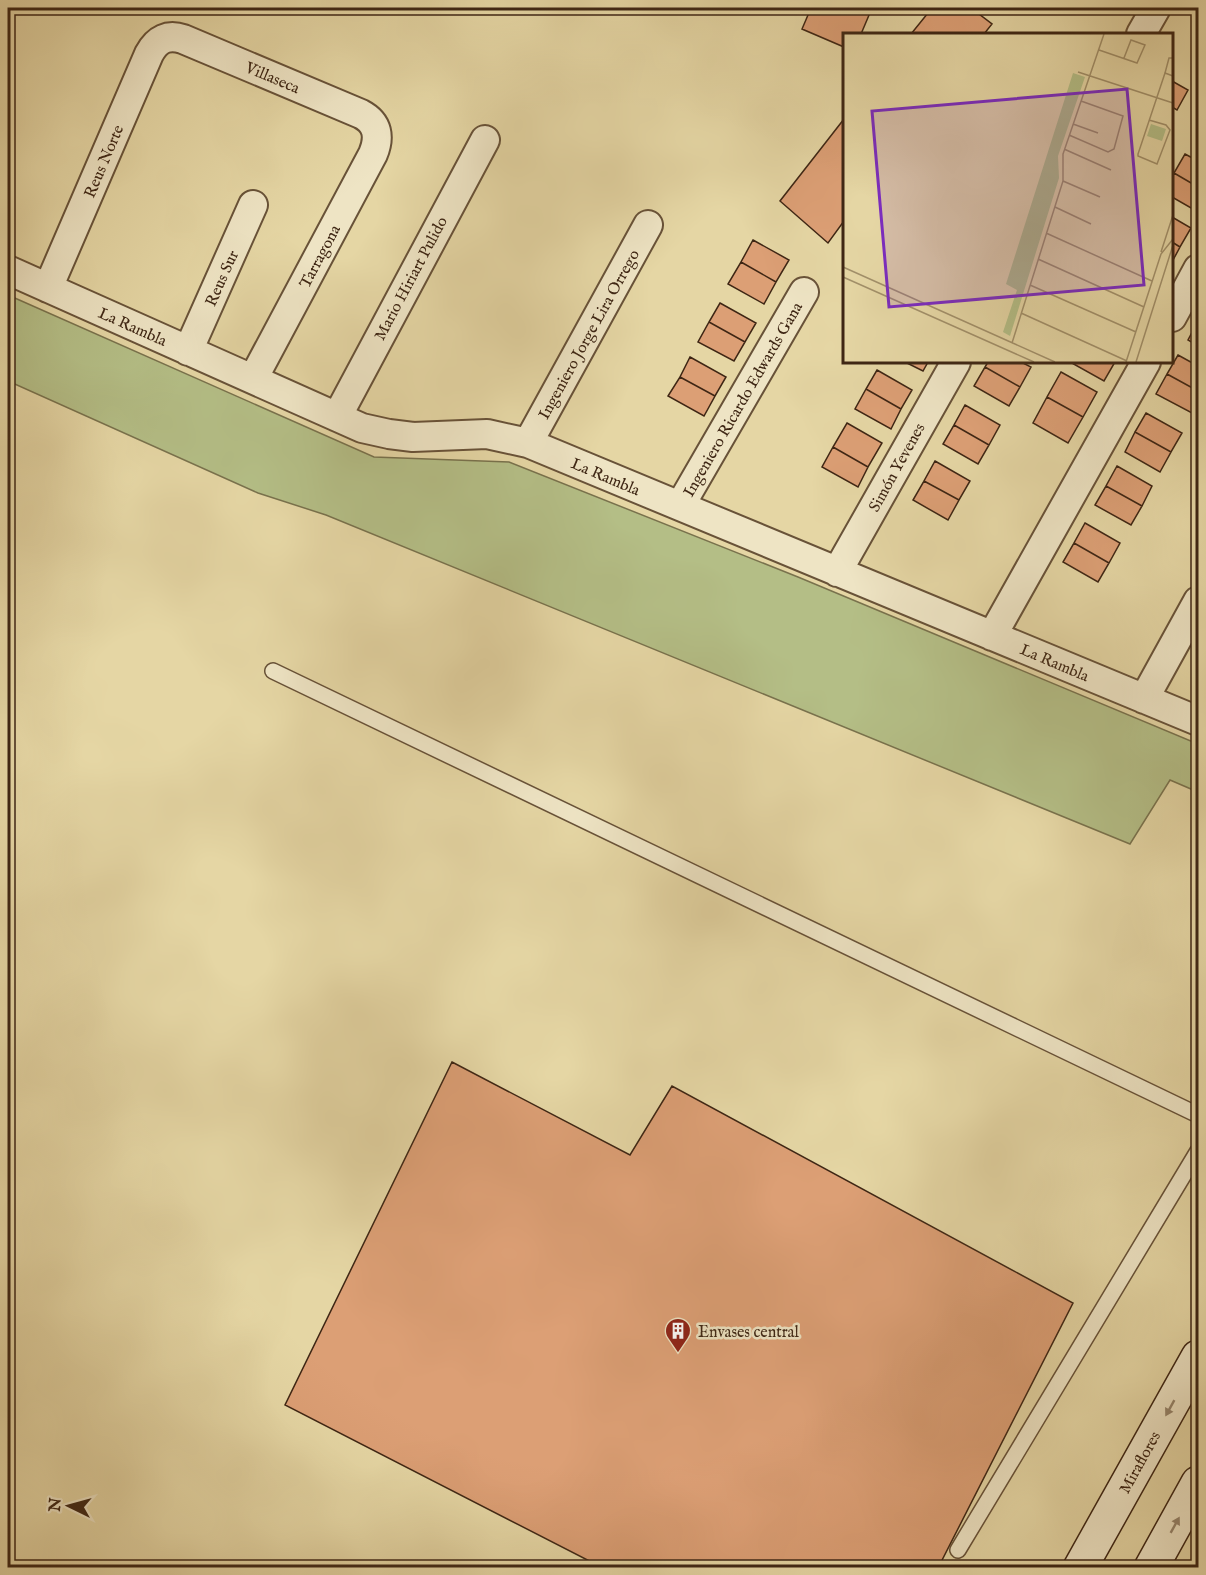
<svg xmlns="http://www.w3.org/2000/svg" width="1206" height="1575" font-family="'IM FELL English',serif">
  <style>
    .green { fill: #b4be86; stroke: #79724d; stroke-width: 1.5 }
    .building { fill: #dc9f75; stroke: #3e2614; stroke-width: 1.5 }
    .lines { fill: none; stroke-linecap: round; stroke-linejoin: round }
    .lane-casing { stroke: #685238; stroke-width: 18 }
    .street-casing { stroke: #685238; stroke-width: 32 }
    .secondary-casing { stroke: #3e2614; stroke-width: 36 }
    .lane { stroke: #eee4c4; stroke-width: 15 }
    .street { stroke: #eee4c4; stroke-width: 28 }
    .secondary { stroke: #eee4c4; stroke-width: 33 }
    .oneway { fill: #96856c }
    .labels { text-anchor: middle; stroke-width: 5; stroke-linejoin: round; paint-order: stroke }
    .street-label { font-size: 16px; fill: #3e2614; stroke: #eee4c4 }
    .poi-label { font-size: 16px; fill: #3e2614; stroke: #eee4c4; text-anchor: start }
    .inset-road { fill: none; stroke: #a2906a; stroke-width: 1.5 }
    .view { fill: #7b2cbf; fill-opacity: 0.15; stroke: #7b2cbf; stroke-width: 3 }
    .inset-edge { fill: none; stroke: #3e2614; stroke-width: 3 }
  </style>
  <rect width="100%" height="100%" fill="#e5d6a4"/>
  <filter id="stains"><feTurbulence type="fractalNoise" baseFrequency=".00333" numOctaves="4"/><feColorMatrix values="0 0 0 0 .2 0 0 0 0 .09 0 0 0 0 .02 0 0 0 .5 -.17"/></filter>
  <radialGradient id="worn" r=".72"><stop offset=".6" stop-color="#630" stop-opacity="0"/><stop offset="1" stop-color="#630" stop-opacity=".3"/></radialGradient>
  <!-- green -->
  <path class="green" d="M8,295L374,457L509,462L798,577L1198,744V792L1170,780L1130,844L326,515L258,493L8,381Z"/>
  <!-- building -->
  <path class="building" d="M811,8H872L861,34H844V47L802,29Z
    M932,8H971L992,24L984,34H911Z
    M1172,81L1188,90L1177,110L1172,107Z
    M844,119V221L828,243L780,201Z
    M1185,154L1198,161V187L1174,173Z
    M1174,173L1198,187V212L1172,197V177Z
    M1172,217L1191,228L1180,247L1172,242Z
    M753,240L789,260L776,282L741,262Z
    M1172,242L1180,247L1172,262Z
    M741,262L776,282L764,304L728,284Z
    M720,303L756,323L745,342L709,322Z
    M1198,321V346L1188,340Z
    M709,322L745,342L734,361L698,342Z
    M1178,355L1198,366V391L1167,374Z
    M690,357L726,377L715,396L680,377Z
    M905,362H928L923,371Z
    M988,362H1021L1031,367L1020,387L985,367Z
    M1070,362H1115L1104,381Z
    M985,367L1020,387L1009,406L974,386Z
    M877,370L912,390L901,409L866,389Z
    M1061,372L1097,392L1083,417L1047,397Z
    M1167,374L1198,391V401L1192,413L1156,394Z
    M680,377L715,396L704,416L668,396Z
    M866,389L901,409L891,429L855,409Z
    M1047,397L1083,417L1068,443L1033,423Z
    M965,405L1000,425L989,445L954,425Z
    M1146,413L1182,433L1171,452L1135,432Z
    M847,423L882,443L868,467L833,447Z
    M954,425L989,445L978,464L943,444Z
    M1135,432L1171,452L1160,472L1125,452Z
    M833,447L868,467L858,487L822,467Z
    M935,461L970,481L959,500L924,481Z
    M1117,466L1152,486L1142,506L1106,486Z
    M924,481L959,500L948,520L913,500Z
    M1106,486L1142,506L1131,525L1095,505Z
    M1085,523L1120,543L1109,563L1074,543Z
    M1074,543L1109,563L1098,582L1063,562Z
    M452,1062L630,1155L672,1086L1073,1303L938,1568H603L285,1405Z"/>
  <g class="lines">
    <defs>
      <path id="lane" d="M273,671L1198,1115
        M958,1550L1198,1151"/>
      <path id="street" d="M1141,34L1156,8
        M8,270L362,428L389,434L413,437L487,434L528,443L1198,721
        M48,288L149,54C157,39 168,34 183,39L361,114C378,123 380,137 373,154L253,379
        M1172,317L1198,269
        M188,351L253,205
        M337,417L485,140
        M528,443L648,225
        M680,506L804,292
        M837,572L956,362
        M992,636L1146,362
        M1144,699L1198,601"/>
      <path id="secondary" d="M1080,1568L1198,1357
        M1151,1568L1198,1483"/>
    </defs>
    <!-- lane casing -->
    <use href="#lane" class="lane-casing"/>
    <!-- street casing -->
    <use href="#street" class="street-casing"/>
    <!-- secondary casing -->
    <use href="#secondary" class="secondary-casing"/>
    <!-- lane -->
    <use href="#lane" class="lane"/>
    <!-- street -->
    <use href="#street" class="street"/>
    <!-- secondary -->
    <use href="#secondary" class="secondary"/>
  </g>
  <!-- one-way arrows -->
  <defs><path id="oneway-solid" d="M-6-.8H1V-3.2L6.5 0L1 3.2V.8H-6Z" transform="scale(1.5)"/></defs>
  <g class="oneway">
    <use href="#oneway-solid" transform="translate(1170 1408) rotate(119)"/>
    <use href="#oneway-solid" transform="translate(1175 1525) rotate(-61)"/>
  </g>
  <!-- icons -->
  <defs>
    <symbol id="building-pin" viewBox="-11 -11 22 30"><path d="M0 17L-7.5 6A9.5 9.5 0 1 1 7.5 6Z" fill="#8f2418" stroke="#eee4c4"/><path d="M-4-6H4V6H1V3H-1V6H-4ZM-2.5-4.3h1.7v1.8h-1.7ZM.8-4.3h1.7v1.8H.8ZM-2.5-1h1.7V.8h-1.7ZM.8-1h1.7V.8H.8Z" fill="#fff"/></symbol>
  </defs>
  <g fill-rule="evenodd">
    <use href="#building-pin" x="663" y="1316" width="30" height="40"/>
  </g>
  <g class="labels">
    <!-- street labels -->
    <g class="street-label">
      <text transform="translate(273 77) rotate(23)" y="6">Villaseca</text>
      <text transform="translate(103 161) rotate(-67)" y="6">Reus Norte</text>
      <text transform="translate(319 256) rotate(-62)" y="6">Tarragona</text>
      <text transform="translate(221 278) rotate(-66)" y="6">Reus Sur</text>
      <text transform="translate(410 278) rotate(-62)" y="6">Mario Hiriart Pulido</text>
      <text transform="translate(133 326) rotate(24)" y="6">La Rambla</text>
      <text transform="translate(588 334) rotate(-61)" y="6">Ingeniero Jorge Lira Orrego</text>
      <text transform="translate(742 399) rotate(-60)" y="6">Ingeniero Ricardo Edwards Gana</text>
      <text transform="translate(896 467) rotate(-61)" y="6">Simón Yevenes</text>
      <text transform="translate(606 476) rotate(23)" y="6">La Rambla</text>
      <text transform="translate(1055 662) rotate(23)" y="6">La Rambla</text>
      <text transform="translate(1139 1462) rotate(-61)" y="6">Miraflores</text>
    </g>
    <!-- poi labels -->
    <g class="poi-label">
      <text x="698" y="1337">Envases central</text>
    </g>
  </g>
  <!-- overview -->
  <g transform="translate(843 33)">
    <rect width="330" height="330" fill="#e5d6a4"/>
    <path d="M230,40L242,44L215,123L216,145L167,303L160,299L174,257L163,251ZM308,91L323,96L319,108L304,103Z" fill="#b4be86"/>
    <path class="inset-road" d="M256,17L294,30L302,12L288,7L281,25M330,25H326L322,40L330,43M235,39L330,70M306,87L323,92L327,97L314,131L295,123V121L322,40M230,91L255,100M226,102L265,119L271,116L280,83L238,68M221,116L268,137M220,148L257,164M212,174L248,191M203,200L309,248M318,219L330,182M195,226L301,274M0,234L212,329M0,244L191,329M187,252L293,299M178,280L284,328M169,310L220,148V121L261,1M283,329L318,221L330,206M293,329L330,212"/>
    <path class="view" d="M284,56L301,252L46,274L29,78Z"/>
    <rect width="330" height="330" class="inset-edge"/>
  </g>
  <!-- margin -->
  <rect width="1206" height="1575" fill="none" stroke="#e5d6a4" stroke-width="30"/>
  <rect x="9" y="9" width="1188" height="1557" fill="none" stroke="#3e2614" stroke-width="3"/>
  <rect x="15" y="15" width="1176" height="1545" fill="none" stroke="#3e2614" stroke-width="1.5"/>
  <!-- north arrow -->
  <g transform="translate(69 1506) rotate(275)" stroke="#eee4c4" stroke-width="4.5" paint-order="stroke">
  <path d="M0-4.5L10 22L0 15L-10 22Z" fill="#3e2614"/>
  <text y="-9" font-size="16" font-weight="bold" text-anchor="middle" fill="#3e2614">N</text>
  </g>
  <rect width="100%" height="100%" filter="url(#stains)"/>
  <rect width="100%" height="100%" fill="url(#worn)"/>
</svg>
